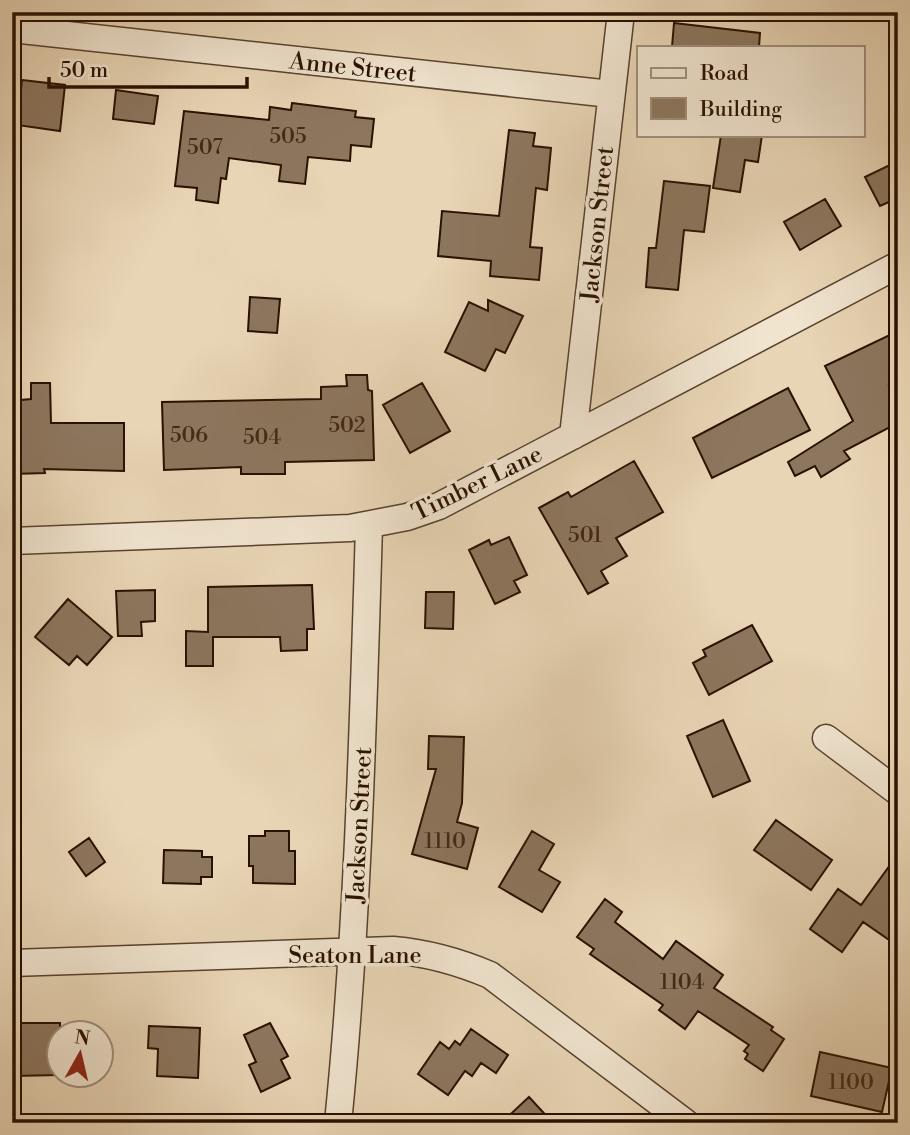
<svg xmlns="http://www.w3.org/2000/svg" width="910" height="1135" font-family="'Libre Bodoni',serif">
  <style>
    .building { fill: #8c765e; stroke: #291000; stroke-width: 2 }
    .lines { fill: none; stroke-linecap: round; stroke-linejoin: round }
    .street-casing { stroke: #59412d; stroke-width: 29 }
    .street { stroke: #f0e4cf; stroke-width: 26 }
    .labels { text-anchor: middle; stroke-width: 7; stroke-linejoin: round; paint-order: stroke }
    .number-label { font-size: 21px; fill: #422a18 }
    .street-label { font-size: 24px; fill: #291000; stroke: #f0e4cf }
  </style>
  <rect width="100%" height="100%" fill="#e8d5b5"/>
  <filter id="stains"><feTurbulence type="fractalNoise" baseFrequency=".00286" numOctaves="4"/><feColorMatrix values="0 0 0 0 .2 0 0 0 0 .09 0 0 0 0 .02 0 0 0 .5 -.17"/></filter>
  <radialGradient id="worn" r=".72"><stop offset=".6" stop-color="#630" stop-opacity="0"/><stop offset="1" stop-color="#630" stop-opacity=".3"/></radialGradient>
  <!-- building -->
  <path class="building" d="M674,23L760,33L759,47H672Z
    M22,80L65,85L60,131L17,125Z
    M116,90L158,96L154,124L113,119Z
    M292,103L356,111L355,117L374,119L371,147L351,145L350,161L308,157L305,184L279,181L281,165L229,158L226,179L221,178L218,203L196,200L197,188L175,186L184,111L269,120L270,107L291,110Z
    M509,130L535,133L533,146L551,148L547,190L536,188L530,247L542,248L539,280L490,276L491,261L438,256L442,211L499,216Z
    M721,135H762L758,162L745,160L740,192L713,188Z
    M898,161V198L880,206L865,177Z
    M664,181L710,186L704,232L684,230L678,290L646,287L649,248H656Z
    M825,199L841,226L800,250L784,222Z
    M250,297L280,299L277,333L248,331Z
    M488,300L523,316L505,353L496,349L485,371L445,352L469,302L488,311Z
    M898,331V381L889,385L898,401V423L844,451L850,459L821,477L815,466L795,476L788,462L853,421L825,366Z
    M346,375H367L368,390L372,391L374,460L285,462V474H241V467L164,470L162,402L321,399V387L347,386Z
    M31,383H50L51,423H124V471L44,469L45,473L12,474V417H21V400L31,399Z
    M422,383L450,431L410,453L383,405Z
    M788,388L810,430L712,478L693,438Z
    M634,461L663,512L616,538L627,556L601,571L608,583L588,594L539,508L568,492L571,497Z
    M509,537L527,575L514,581L520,592L495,604L469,550L489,540L491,545Z
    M312,585L314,629H307V650L281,651L280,637H213V666H186V631L208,632V587Z
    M155,590V621L141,622L142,636H118L116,591Z
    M426,592H454L453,629L425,628Z
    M68,599L112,637L87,665L77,656L69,665L35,637Z
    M752,625L772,661L709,695L693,663L706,656L703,650Z
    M723,720L750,781L713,797L687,736Z
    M429,736L464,737L462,803L457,822L478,828L467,869L412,854L436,769H428Z
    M776,820L832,860L811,890L754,850Z
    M265,831H289V851H295V884L253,883V866H249V836H265Z
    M532,831L554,844L539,870L560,882L542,912L499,887Z
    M89,838L105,862L86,876L69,852Z
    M164,850L202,851V857H212V877H201V884L163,883Z
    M898,854V946L863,922L842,952L810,929L838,889L861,905Z
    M605,899L622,912L615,922L663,959L676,941L723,975L714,988L773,1027L771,1030L784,1039L763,1071L745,1059L748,1054L744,1051L749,1045L698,1011L685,1029L659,1010L663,1005L590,954L594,949L577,937Z
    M18,1023H60V1075L12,1076V1040H18Z
    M270,1023L288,1056L281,1060L290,1078L261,1092L249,1065L256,1062L244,1035Z
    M149,1026L200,1028L198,1078L157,1076L158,1049L148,1048Z
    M471,1029L508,1055L496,1073L481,1063L472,1076L465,1071L448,1095L418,1074L440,1042L449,1049L455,1041L460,1045Z
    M820,1052L892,1068L882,1112L811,1096Z
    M529,1097L553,1123H501Z"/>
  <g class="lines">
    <defs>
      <path id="street" d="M12,29L611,94
        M573,436L621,12
        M12,541L350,528L407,517L439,506L898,265
        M826,738L898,792
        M12,963L393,950C428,953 457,961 490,975L686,1123
        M338,1123C358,924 363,725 369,526"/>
    </defs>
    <!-- street casing -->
    <use href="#street" class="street-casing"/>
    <!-- street -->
    <use href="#street" class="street"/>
  </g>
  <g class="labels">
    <!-- number labels -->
    <g class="number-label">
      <text x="288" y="143">505</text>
      <text x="205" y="154">507</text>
      <text x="347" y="432">502</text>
      <text x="189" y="442">506</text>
      <text x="262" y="444">504</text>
      <text x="585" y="542">501</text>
      <text x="445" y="848">1110</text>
      <text x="682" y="989">1104</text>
      <text x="851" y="1089">1100</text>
    </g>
    <!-- street labels -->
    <g class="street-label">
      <text transform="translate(353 67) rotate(6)" y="8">Anne Street</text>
      <text transform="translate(597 224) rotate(-84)" y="8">Jackson Street</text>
      <text transform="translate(477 483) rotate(-26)" y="8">Timber Lane</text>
      <text transform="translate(359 825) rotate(-87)" y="8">Jackson Street</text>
      <text x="355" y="963">Seaton Lane</text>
    </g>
  </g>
  <!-- margin -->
  <rect width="910" height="1135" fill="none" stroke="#e8d5b5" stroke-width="42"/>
  <rect x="14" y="14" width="882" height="1107" fill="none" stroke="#291000" stroke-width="3.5"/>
  <rect x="21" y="21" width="868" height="1093" fill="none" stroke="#291000" stroke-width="2"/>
  <!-- legend -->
  <rect x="637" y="46" width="228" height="91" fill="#f0e4cf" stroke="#a08f7c" stroke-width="2"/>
  <rect x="651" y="68" width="35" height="10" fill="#f0e4cf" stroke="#a08f7c" stroke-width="2"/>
  <text x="700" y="80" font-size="21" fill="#291000">Road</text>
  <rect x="651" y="98" width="35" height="21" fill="#8c765e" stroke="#a08f7c" stroke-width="2"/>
  <text x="700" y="116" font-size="21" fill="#291000">Building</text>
  <!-- north arrow -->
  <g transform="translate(80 1054) rotate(8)"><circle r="33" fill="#f0e4cf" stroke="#a08f7c" stroke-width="2"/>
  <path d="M0-5L12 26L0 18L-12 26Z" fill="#8f2418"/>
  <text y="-10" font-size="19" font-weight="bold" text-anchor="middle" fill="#291000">N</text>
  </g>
  <!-- scale -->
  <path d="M49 77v10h198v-10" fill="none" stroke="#291000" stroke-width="3.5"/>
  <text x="60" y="77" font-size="21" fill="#291000" stroke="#f0e4cf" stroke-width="5" paint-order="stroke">50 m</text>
  <rect width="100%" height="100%" filter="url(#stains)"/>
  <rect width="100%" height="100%" fill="url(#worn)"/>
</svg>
